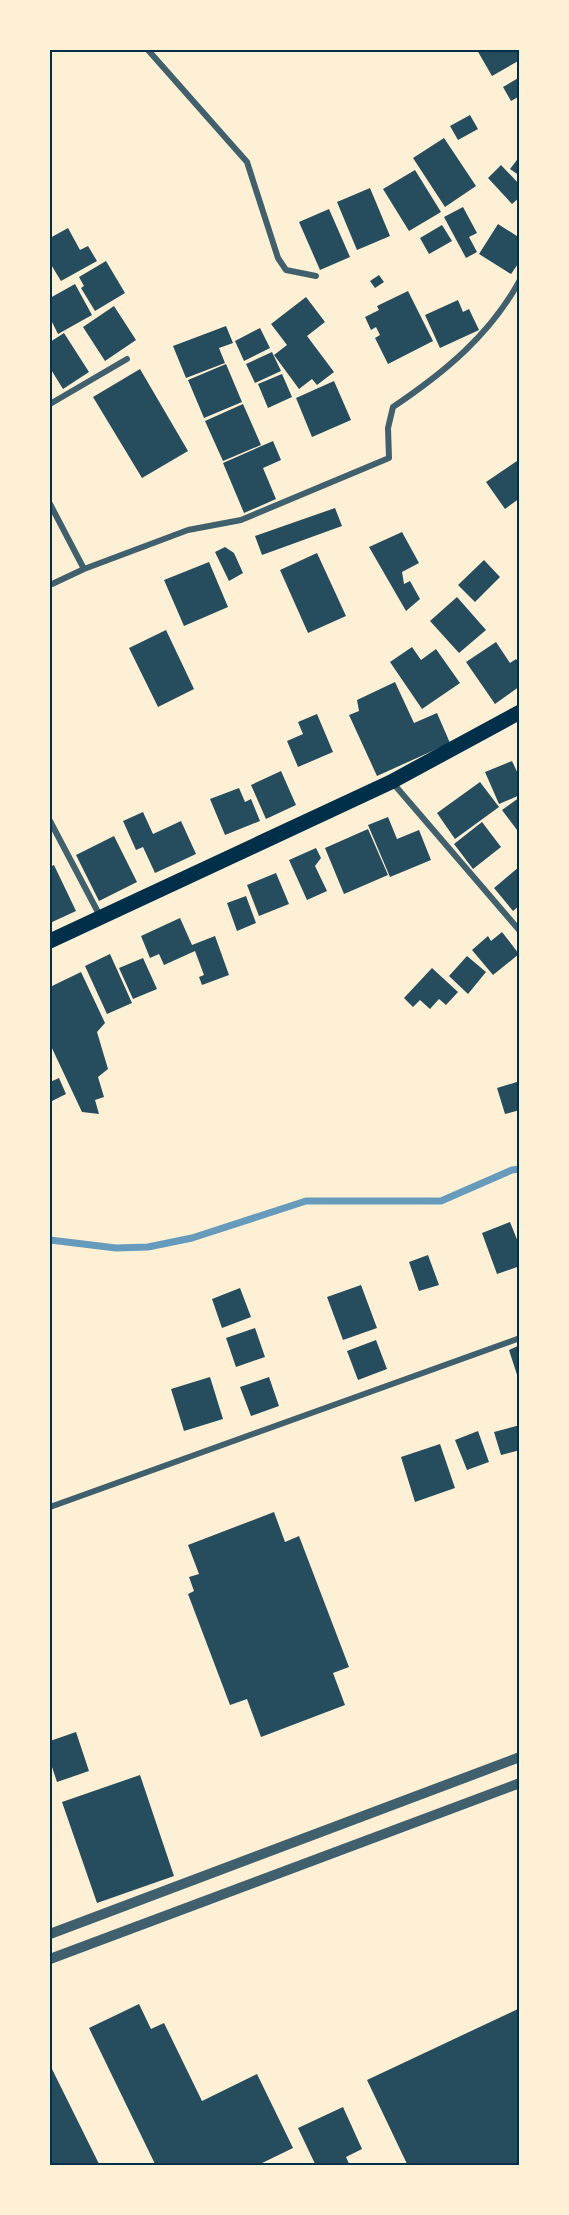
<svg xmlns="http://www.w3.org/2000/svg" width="569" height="2215" font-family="Rubik,sans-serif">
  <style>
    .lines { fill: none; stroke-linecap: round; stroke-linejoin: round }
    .stream { stroke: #669bbc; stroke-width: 7 }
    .building { fill: #264d5e }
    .minor { stroke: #3f606c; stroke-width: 6 }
    .tertiary { stroke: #3f606c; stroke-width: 10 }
    .primary { stroke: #003049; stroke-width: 15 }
    .neatline { fill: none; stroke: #003049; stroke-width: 2 }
  </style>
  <rect width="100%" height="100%" fill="#fdf0d5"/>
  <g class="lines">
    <!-- stream -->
    <path class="stream" d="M50,1240L116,1248L148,1247L192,1238L306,1201H441L512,1170L520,1169"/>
  </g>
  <!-- building -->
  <path class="building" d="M477,50H520V60L492,76Z
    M520,77V96L511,101L503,87Z
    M470,115L478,129L458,140L450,126Z
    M444,138L476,186L445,207L413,158Z
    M520,156V176L510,169Z
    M501,165L520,185V197L512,204L488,178Z
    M415,170L441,212L409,231L383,189Z
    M370,188L390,236L357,250L337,202Z
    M463,207L477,233L469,237L477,252L466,258L444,217Z
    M329,209L350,257L320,270L299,222Z
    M498,224L520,238V261L511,274L479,254Z
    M442,225L452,241L429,254L420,238Z
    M68,228L80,250L88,246L97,261L61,281L50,263V238Z
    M106,261L125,293L95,311L81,288L84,286L79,277Z
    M379,275L384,282L375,288L370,281Z
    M75,284L92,315L58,334L50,318L52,314L50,298Z
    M408,291L433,341L388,364L375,338L380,335L376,327L371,330L365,317L379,310L377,306Z
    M306,297L325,322L307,336L334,372L317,385L312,379L299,389L274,355L287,345L271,324Z
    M458,300L463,312L469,309L479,330L440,348L425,315Z
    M114,306L136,340L105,361L83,327Z
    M226,326L233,343L219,348L225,363L186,378L173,346Z
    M260,328L270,348L244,361L235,341Z
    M64,333L89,372L63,389L50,368V342Z
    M272,352L281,371L255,383L246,364Z
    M226,364L242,402L204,418L188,380Z
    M140,369L188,451L142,478L93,397Z
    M282,374L292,397L268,408L258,384Z
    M334,381L351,420L312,437L296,398Z
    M243,404L261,445L223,461L205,421Z
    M273,441L281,460L263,468L276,499L244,513L223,463Z
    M520,459V498L505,509L486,482Z
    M335,508L342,526L262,555L255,536Z
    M402,532L419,563L402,572L404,584L410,581L420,599L406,611L369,547Z
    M225,547L234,553L243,573L229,581L215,552Z
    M317,553L346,616L308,633L280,570Z
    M484,560L500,577L475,602L458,585Z
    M209,562L228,607L184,626L164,580Z
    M457,597L486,630L459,653L430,621Z
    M166,630L194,689L158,707L129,648Z
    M496,642L510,663L516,659L520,664V686L495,704L466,662Z
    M412,647L421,660L436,649L460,683L422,709L390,662Z
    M395,682L414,723L437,713L450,743L377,776L349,715L359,711L357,700Z
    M317,714L333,752L298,767L287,741L303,734L298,722Z
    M512,761L520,778V795L499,804L485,772Z
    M281,771L296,805L266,819L251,785Z
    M480,782L499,807L455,839L437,813Z
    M239,788L245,802L251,799L260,821L225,835L210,799Z
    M520,797V834L502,810Z
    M143,812L153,834L181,821L196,854L155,873L143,847L136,850L123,821Z
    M388,817L397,839L419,830L431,860L390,877L368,825Z
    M482,822L501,847L473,869L454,844Z
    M368,829L388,875L344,894L325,848Z
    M114,836L137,882L99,901L76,855Z
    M316,848L321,858L315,866L327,891L307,900L289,860Z
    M54,865L76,911L50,923V867Z
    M520,866V905L513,911L494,888Z
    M276,873L289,904L259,916L247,885Z
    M246,896L256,923L237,931L227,903Z
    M180,918L192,945L215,936L229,975L202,985L199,977L204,975L195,951L164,965L159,954L150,958L141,936Z
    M502,932L519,954L493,975L472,950L488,936L491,941Z
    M110,954L132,1003L107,1014L85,966Z
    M467,956L486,972L468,994L449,976Z
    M143,958L157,989L133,999L119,968Z
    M432,968L458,992L446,1005L439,999L430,1009L420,1000L413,1007L404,998Z
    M81,972L105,1023L97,1032L108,1069L98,1077L104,1097L95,1100L99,1114L82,1112L50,1044V987Z
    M59,1078L66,1094L50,1102V1082Z
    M520,1081V1110L505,1114L497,1088Z
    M510,1222L520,1247V1266L497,1274L482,1233Z
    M428,1255L439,1285L419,1291L409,1262Z
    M361,1285L377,1328L343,1340L327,1297Z
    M240,1288L251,1317L222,1328L212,1299Z
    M255,1328L265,1357L236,1367L226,1338Z
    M376,1340L387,1369L358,1380L347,1351Z
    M520,1345V1381H519L509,1350Z
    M210,1377L223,1419L184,1431L171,1389Z
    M269,1377L279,1406L251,1416L240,1387Z
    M520,1425V1450L501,1455L494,1432Z
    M478,1431L489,1462L467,1470L455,1440Z
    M440,1444L455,1488L415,1502L401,1457Z
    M274,1512L285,1542L299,1536L349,1667L333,1673L345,1705L261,1737L247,1699L230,1705L188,1594L194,1591L189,1577L199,1574L188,1545Z
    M76,1732L89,1771L57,1782L50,1761V1741Z
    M140,1775L174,1876L97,1903L62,1802Z
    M139,2004L151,2029L164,2023L202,2101L257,2074L293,2148L256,2166H156L89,2028Z
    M520,2008V2166H408L367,2080Z
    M50,2065L100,2166H50Z
    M343,2107L362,2149L346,2157L350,2166H316L298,2128Z"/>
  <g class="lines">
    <!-- minor -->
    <path class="minor" d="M148,50L247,162L278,258L286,270L316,276
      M50,404L127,359
      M50,504L84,569
      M50,585L84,569L188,530L241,520L389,458L388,428L393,407C445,372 490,335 520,280
      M392,782L520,931
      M50,821L100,916
      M50,1507L520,1338"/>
    <!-- tertiary -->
    <path class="tertiary" d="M50,1934L520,1757
      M50,1959L520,1783"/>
    <!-- primary -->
    <path class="primary" d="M50,941L391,782L520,712"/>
  </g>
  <!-- border -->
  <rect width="569" height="2215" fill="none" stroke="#fdf0d5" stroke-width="102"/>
  <rect x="51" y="51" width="467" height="2113" class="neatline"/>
</svg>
